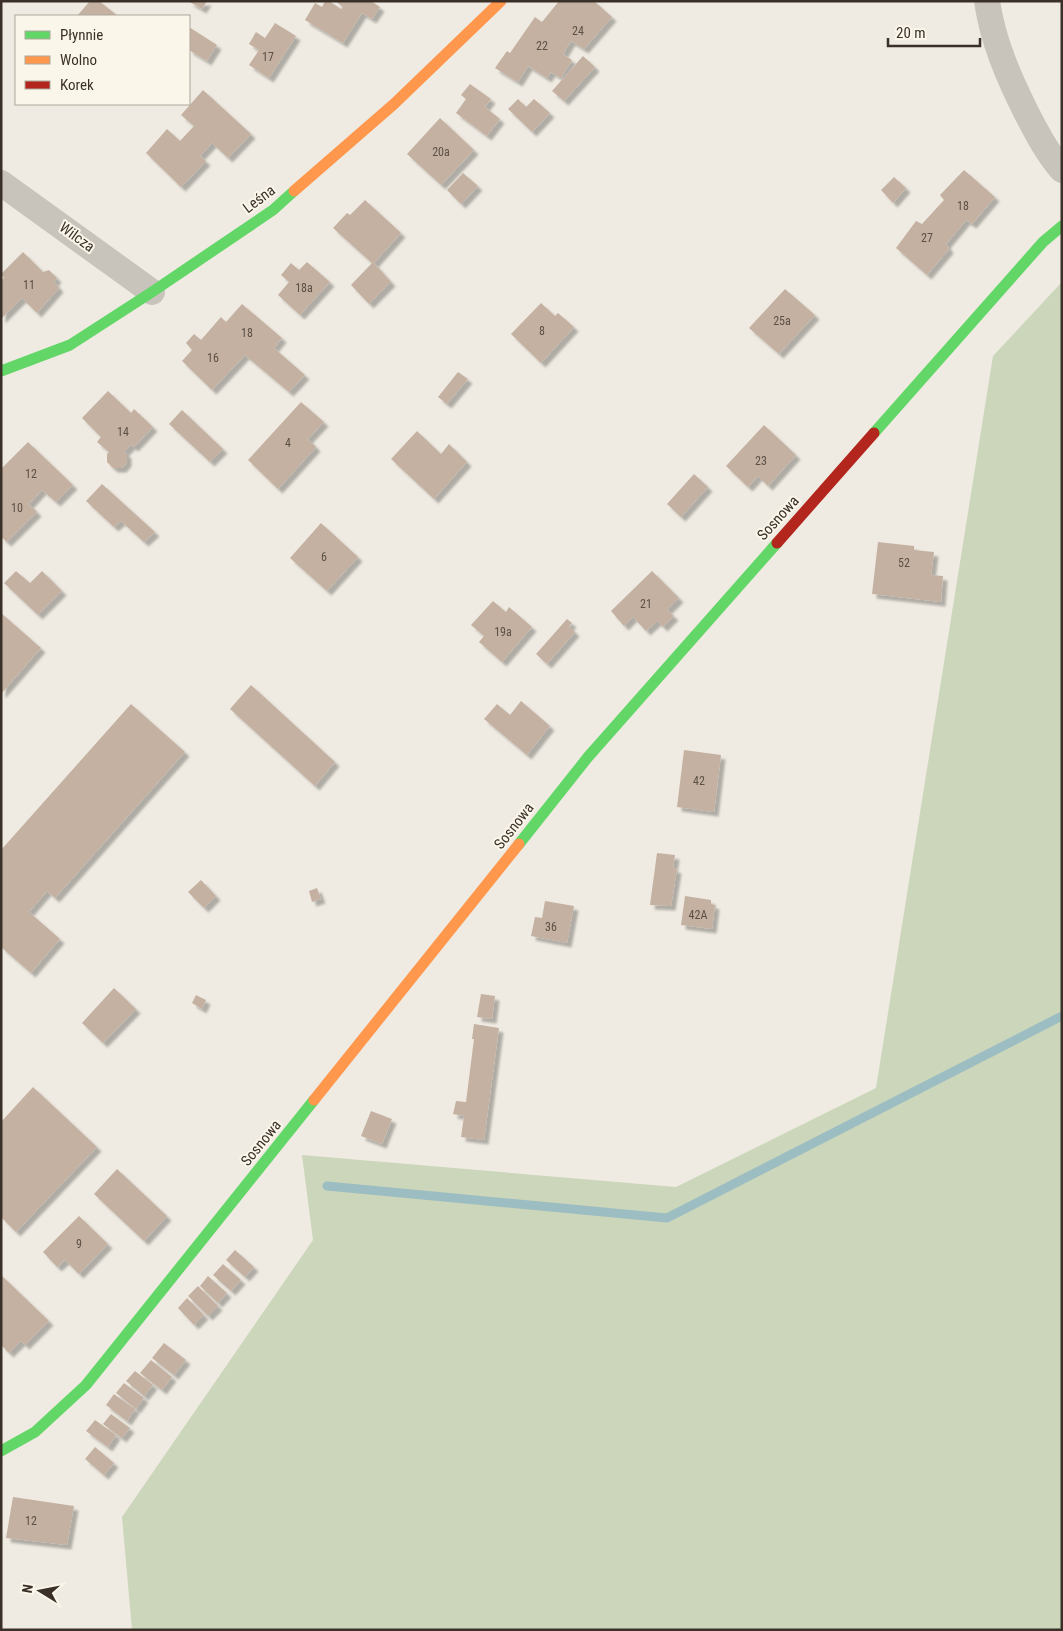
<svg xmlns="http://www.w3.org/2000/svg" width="1063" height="1631" font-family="'Roboto Condensed',sans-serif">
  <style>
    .green { fill: #ccd6bb }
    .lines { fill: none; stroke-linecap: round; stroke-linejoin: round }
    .stream { stroke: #9cbdc2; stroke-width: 9 }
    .building { fill: #c4b1a2; filter: url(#shadow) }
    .street { stroke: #c8c3bb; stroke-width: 26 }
    .fast { stroke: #63d668; stroke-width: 11 }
    .slow { stroke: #ff974d; stroke-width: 11 }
    .jam { stroke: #b3261e; stroke-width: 11 }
    .labels { text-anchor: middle; stroke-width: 4; stroke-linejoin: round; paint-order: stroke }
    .number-label { font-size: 12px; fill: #5c5046 }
    .street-label { font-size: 15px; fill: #3a3028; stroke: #fbf6ea }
  </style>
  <defs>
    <filter id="shadow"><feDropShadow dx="4.5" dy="4.5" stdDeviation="1" flood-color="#0004"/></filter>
  </defs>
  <rect width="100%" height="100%" fill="#efebe2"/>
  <!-- green -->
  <path class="green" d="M1062,282V1630H132L122,1517L313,1240L302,1155L676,1187L876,1088L993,356Z"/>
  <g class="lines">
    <!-- stream -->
    <path class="stream" d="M327,1186L667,1218L1062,1016"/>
  </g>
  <!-- building -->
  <path class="building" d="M90,1H99L118,16H77Z
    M188,1H207L202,9Z
    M325,1H329L341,9L343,7L335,1H371L380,7L372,19L362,13L343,43L305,20L315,3L322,7Z
    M559,1H594L612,17L584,49L571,41L563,54L572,60L561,78L551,72L547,78L528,66L518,82L495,68L507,51L510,53L535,17L542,22Z
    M275,23L296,36L269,78L249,65L259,50L249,44L256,32L265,38Z
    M189,27L217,45L207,61L189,50Z
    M583,56L595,67L564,101L552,91Z
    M470,84L491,99L485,107L500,119L487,136L456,113L466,99L461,95Z
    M203,90L251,134L228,158L212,143L200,156L206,161L181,187L146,153L167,129L180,141L194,126L181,115Z
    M518,99L526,107L534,99L550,113L532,132L508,109Z
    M440,118L474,150L441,185L407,154Z
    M964,170L995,197L972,224L966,220L946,244L949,249L927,275L896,248L916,221L922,224L944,200L940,195Z
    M463,173L478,186L461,204L447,190Z
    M894,177L906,188L893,203L881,190Z
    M365,200L401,233L374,263L391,282L369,304L351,285L372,263L333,228L347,213L350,215Z
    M23,252L43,272L49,270L57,278L54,282L59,288L37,313L22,298L1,319V280L4,278L1,274Z
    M307,262L330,282L300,315L278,295L289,282L281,275L291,263L299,270Z
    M785,289L815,315L779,354L749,328Z
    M541,303L555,316L558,313L574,327L541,363L511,334Z
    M242,304L282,338L274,348L305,375L289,392L245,355L212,390L182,361L192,350L186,343L194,334L201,340L221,317L226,322Z
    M458,372L468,379L447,404L438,397Z
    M108,391L131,413L134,409L153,427L134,447L131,445L124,452L127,454V462L122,468H113L107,462V454L109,452L97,442L101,437L82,418Z
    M301,402L324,422L308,439L316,447L278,489L248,460Z
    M182,410L223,449L210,462L169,424Z
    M764,425L796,455L768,486L758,476L748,487L726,466Z
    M417,431L441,454L449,444L467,462L434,499L391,459Z
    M28,442L73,485L56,502L42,490L29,504L37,512L7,542L1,537V469Z
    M694,474L708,487L681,517L667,504Z
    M102,484L155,532L144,542L121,521L114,527L86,501Z
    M321,523L358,557L327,591L290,558Z
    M878,542L914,546V550L934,552L931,575L943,576L941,602L872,594Z
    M16,571L30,583L42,571L62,591L38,615L4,583Z
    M652,571L679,598L667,610L674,616L663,627L657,621L646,631L633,617L624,626L611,611Z
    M493,601L506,612L509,607L532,627L502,662L479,642L484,636L471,625Z
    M1,613L41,648L1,694Z
    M567,619L572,623L569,626L575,632L547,664L536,654Z
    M251,685L335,762L315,786L230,709Z
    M521,701L550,726L527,755L484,719L497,704L510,715Z
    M131,704L185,752L55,898L47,891L29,912L60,939L31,973L1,947V850Z
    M684,750L721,755L714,812L677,807Z
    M657,853L675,855L673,868L677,869L671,906L650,905Z
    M201,880L216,896L204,908L188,892Z
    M317,888L321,899L312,902L309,891Z
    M685,896L711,900V904L715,905L712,929L681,925Z
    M545,901L574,906L567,943L531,936L535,917L542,918Z
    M114,988L136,1009L103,1043L82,1023Z
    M481,994L495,996L492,1019L477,1017Z
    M196,995L206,1000L202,1009L192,1003Z
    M474,1024L499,1028L484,1140L461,1137L464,1116L453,1114L456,1101L466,1102L474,1039H472Z
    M33,1087L97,1147L16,1232L1,1217V1122Z
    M371,1111L392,1119L382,1144L361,1136Z
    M117,1169L167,1216L144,1241L94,1194Z
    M79,1216L108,1244L79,1274L65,1260L57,1267L43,1252Z
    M235,1250L254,1267L245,1277L226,1260Z
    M223,1264L241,1280L231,1291L213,1275Z
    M1,1275L49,1321L25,1345L21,1341L9,1353L1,1345Z
    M208,1276L227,1293L218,1303L200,1286Z
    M198,1286L218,1306L208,1316L188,1296Z
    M187,1298L204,1315L194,1325L178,1308Z
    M164,1343L186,1360L174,1375L152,1358Z
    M151,1360L172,1377L162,1390L140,1373Z
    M135,1371L153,1385L144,1396L126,1381Z
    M124,1383L144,1398L136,1409L116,1393Z
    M114,1394L135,1409L127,1421L106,1405Z
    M111,1414L130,1428L122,1438L103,1424Z
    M95,1420L116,1435L108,1447L86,1431Z
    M95,1447L114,1463L104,1475L85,1459Z
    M13,1497L74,1506L67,1545L6,1538Z"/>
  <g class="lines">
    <!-- street -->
    <path class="street" d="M987,1C993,42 1009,78 1027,114C1037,133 1047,153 1062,170
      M1,183L152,292"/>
    <!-- fast -->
    <path class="fast" d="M1,371L70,345L152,292L273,210L294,191
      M874,433L1043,242L1062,226
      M519,844L588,757L777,543
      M1,1451L35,1432L86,1385L314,1100"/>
    <!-- slow -->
    <path class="slow" d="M294,191L394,104L501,1
      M314,1100L519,844"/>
    <!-- jam -->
    <path class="jam" d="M777,543L874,433"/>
  </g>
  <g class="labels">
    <!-- number labels -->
    <g class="number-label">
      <text x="578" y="35">24</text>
      <text x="542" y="50">22</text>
      <text x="268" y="61">17</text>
      <text x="441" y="156">20a</text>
      <text x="963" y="210">18</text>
      <text x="927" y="242">27</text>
      <text x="29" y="289">11</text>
      <text x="304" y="292">18a</text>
      <text x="782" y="325">25a</text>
      <text x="542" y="335">8</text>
      <text x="247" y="337">18</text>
      <text x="213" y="362">16</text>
      <text x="123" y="436">14</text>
      <text x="288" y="447">4</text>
      <text x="761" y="465">23</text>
      <text x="31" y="478">12</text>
      <text x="17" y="512">10</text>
      <text x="324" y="561">6</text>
      <text x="904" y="567">52</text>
      <text x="646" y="608">21</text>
      <text x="503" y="636">19a</text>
      <text x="699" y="785">42</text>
      <text x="698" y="919">42A</text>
      <text x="551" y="931">36</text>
      <text x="79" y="1248">9</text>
      <text x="31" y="1525">12</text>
    </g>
    <!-- street labels -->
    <g class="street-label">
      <text transform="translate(259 199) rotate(-37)" y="5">Leśna</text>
      <text transform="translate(77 237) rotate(36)" y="5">Wilcza</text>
      <text transform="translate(778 518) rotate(-48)" y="5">Sosnowa</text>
      <text transform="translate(514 826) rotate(-52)" y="5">Sosnowa</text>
      <text transform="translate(261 1143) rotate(-51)" y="5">Sosnowa</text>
    </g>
  </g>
  <!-- border -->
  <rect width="1063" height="1631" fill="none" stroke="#3a3028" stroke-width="5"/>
  <!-- legend -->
  <rect x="15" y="15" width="175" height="90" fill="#fbf6ea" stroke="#aea79c"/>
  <rect x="25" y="31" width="25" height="8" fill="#63d668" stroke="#aea79c"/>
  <text x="60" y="40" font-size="15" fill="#3a3028">Płynnie</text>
  <rect x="25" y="56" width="25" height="8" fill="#ff974d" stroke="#aea79c"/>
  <text x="60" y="65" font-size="15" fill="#3a3028">Wolno</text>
  <rect x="25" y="81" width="25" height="8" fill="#b3261e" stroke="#aea79c"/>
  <text x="60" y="90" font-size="15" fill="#3a3028">Korek</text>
  <!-- north arrow -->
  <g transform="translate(40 1591) rotate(280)" stroke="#fbf6ea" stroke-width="4" paint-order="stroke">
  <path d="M0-4L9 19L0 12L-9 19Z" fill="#3a3028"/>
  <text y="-8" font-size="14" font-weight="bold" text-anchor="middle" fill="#3a3028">N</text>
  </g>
  <!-- scale -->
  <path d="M888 38v8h92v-8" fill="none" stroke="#3a3028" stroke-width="2.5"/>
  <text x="896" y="38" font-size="15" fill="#3a3028" stroke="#fbf6ea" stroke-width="4" paint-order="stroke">20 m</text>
</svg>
